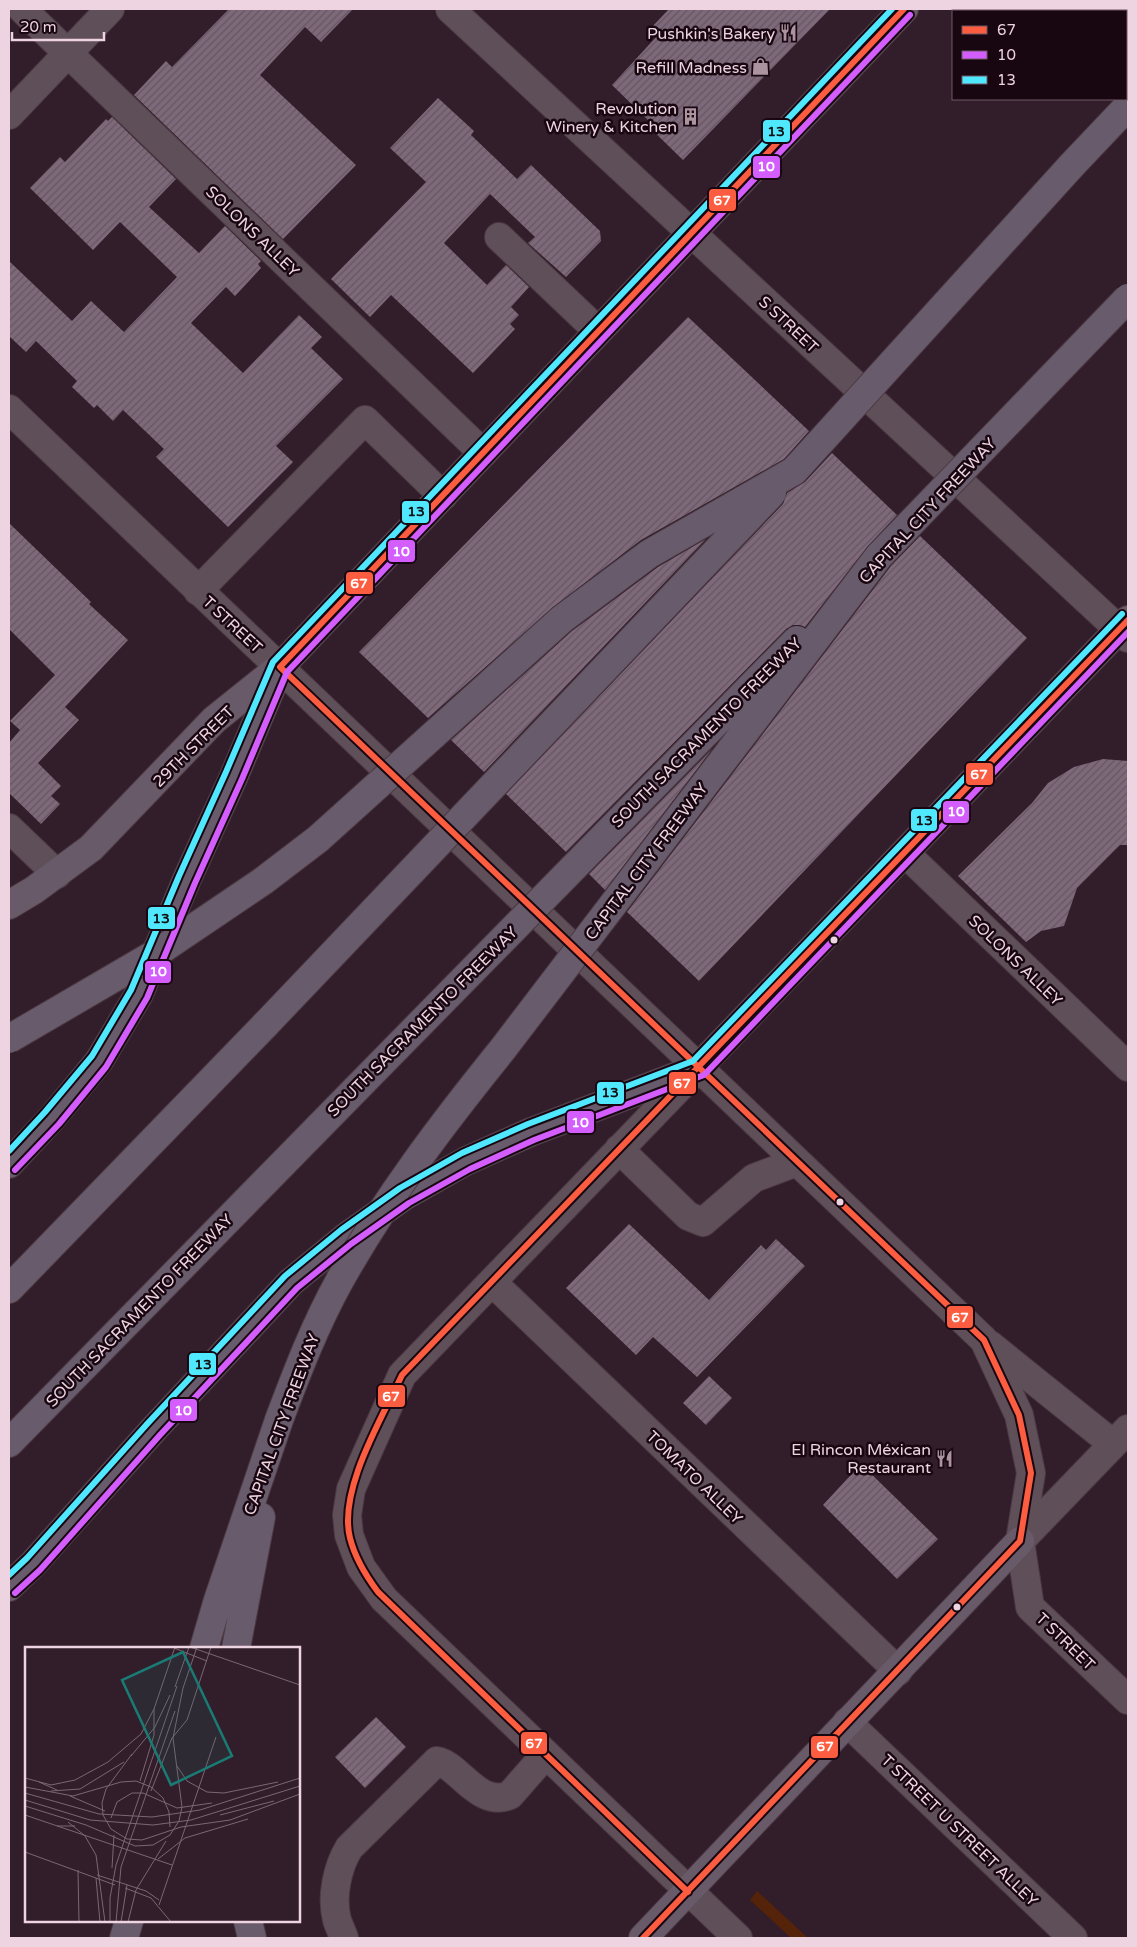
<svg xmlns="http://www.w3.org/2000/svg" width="1137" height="1947" font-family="'Varela Round',sans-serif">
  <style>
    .grass { fill: #552309 }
    .building { fill: url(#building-hatch) }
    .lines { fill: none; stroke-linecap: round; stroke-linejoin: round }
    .minor-casing { stroke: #4c3943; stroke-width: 30 }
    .major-casing { stroke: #4c3943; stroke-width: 30 }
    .highway-casing { stroke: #4c3943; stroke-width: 30 }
    .minor { stroke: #5f4f58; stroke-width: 28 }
    .major { stroke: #685a69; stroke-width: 28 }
    .highway { stroke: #685b6b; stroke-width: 28 }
    .highway-bridge-casing { stroke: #4c3943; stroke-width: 30; stroke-linecap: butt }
    .highway-bridge { stroke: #685b6b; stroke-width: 28 }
    .bus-1-casing { stroke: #180710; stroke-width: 10 }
    .bus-2-casing { stroke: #180710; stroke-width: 10 }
    .bus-3-casing { stroke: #180710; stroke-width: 10 }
    .bus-1 { stroke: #fc5c40; stroke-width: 6 }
    .bus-2 { stroke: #d45efd; stroke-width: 6 }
    .bus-3 { stroke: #50e8ff; stroke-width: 6 }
    .bus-dot { fill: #eed3e0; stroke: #180710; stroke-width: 2 }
    .labels { text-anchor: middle; stroke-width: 5; stroke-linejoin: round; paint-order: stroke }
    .poi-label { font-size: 16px; fill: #eed3e0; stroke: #180710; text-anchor: end }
    .street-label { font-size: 16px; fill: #eed3e0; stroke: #180710 }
    .inset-road { fill: none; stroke: #7d6673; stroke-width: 1 }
    .view { fill: #1a7b74; fill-opacity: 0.15; stroke: #1a7b74; stroke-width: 2.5 }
    .inset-edge { fill: none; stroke: #eed3e0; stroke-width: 2.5 }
    .line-badge { stroke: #180710; stroke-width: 2 }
    .badge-label { font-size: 14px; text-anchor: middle; font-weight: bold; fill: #fff }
    .pale-badge-label { font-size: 14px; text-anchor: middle; font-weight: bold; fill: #111 }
  </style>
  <defs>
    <pattern id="building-hatch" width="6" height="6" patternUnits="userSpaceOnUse" patternTransform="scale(1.25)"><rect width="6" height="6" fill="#7d697a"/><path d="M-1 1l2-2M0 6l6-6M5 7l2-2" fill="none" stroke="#655661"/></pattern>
  </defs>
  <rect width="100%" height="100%" fill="#321d2a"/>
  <!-- grass -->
  <path class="grass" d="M757,1891L808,1938H791L750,1900Z"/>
  <!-- building -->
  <path class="building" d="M229,9H353L321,42L305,27L260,75L356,165L283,239L134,95L166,61L172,67Z
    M669,9H830L683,160L647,125L650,122L612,85L658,35L651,28Z
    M438,98L474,131L471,135L517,179L531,165L600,231L601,241L566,277L528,243L535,237L490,194L444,243L487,285L506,265L529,287L511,307L519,315L510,324L515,329L473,373L391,295L370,317L331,279L426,182L390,148Z
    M112,117L176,179L149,207L199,253L225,226L261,261L258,264L261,268L235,296L226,287L191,323L243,373L299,315L322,337L311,348L343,379L276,446L293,462L228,527L156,457L164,449L123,410L113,421L97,405L94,408L72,387L77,381L36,341L26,352L9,336V261L72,321L91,301L124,332L177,277L120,222L93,250L30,188L60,157L65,162L106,119L108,121Z
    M688,317L809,431L784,459L641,540L553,607L428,718L359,652Z
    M832,453L897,515L867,547L805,627L800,625H793L786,629L566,852L506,794L783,504L787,493L805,482Z
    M9,523L91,602L89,604L128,640L65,707L79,720L38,763L61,786L51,796L60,804L41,824L9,793V743L20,730L10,721L55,675L9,629Z
    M920,536L1027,638L699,981L627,912L891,566Z
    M706,539L484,772L451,740L572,631L658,567Z
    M713,748L605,890L589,874Z
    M1103,759L1128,761V845H1120L1077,888L1064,926L1041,931L1026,942L958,876L1032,803L1048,783L1074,767Z
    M629,1224L709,1300L761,1245L766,1250L776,1239L805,1266L697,1377L653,1337L636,1355L566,1288Z
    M709,1376L732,1398L706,1425L683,1403Z
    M861,1464L938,1539L897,1579L823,1505Z
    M376,1717L406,1747L365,1788L335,1757Z"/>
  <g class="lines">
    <defs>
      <path id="minor" d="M22,9L483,453
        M450,9L1128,638
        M9,115L110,9
        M499,237L598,331
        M9,409L984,1340L1019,1415L1031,1473L1020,1541L1030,1607L1128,1700
        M198,591L365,420L443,496
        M9,828L57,874
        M905,853L1128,1067
        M698,1068L402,1375L351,1489L347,1515L349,1535L361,1567L384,1599L738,1938
        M619,1149L688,1216L703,1222L754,1178L797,1162
        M492,1282L898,1671
        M990,1345L1113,1444
        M1020,1541L1128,1429
        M847,1722L1073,1938
        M344,1938C342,1932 339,1926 337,1920C331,1897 337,1868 349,1848L437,1761C458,1764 479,1809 510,1795L546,1754"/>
      <path id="major" d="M9,905L34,890L91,848L214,720L280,667L904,9
        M698,1068L1128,620
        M643,1938L1020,1541"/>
      <path id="highway" d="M1072,165L1128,106
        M9,1164L52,1118L99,1061L139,994L187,879L234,776L280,667
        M9,1289L265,1025
        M9,1443L356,1089
        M9,1587L33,1564L154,1429L291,1282L346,1237L404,1196L466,1161L531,1132L698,1068
        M204,1648L218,1600L279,1420
        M236,1648L261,1517
        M248,1921L252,1938
        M124,1938L129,1921"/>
    </defs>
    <!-- minor casing -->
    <use href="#minor" class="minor-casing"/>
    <!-- major casing -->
    <use href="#major" class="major-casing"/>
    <!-- highway casing -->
    <use href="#highway" class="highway-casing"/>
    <!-- minor -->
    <use href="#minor" class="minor"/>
    <!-- major -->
    <use href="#major" class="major"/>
    <!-- highway -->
    <use href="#highway" class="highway"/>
    <defs>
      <path id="highway-bridge" d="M265,1025L772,493
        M9,1039L158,952L263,881L318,839L562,619L649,554L794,471L1072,165
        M356,1089L797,640
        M279,1420C297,1372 315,1325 340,1280C386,1198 443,1123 502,1050L879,556L1128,298"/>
    </defs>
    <!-- highway-bridge casing -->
    <use href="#highway-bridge" class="highway-bridge-casing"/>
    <!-- highway-bridge -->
    <use href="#highway-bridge" class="highway-bridge"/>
    <defs>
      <path id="bus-1" d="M688,1892L378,1592C366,1576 355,1558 350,1538C338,1490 382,1418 402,1375L1128,620
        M643,1938L1020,1541L1031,1473L1019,1415L984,1340L280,667L904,9"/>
      <path id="bus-2" d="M15,1170L59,1124L106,1067L147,998L195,883L242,779L287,672L910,15
        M15,1593L40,1570L160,1435L297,1288L351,1244L409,1203L470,1169L534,1140L704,1075L1128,632"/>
      <path id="bus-3" d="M9,1151L45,1112L92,1056L131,990L179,876L226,772L273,662L892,9
        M9,1575L27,1558L148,1423L285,1276L341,1230L400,1188L462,1153L528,1124L693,1061L1122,614"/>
    </defs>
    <!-- bus-1 casing -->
    <use href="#bus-1" class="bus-1-casing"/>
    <!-- bus-2 casing -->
    <use href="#bus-2" class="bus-2-casing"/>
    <!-- bus-3 casing -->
    <use href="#bus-3" class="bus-3-casing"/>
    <!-- bus-1 -->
    <use href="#bus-1" class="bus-1"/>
    <!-- bus-2 -->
    <use href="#bus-2" class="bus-2"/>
    <!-- bus-3 -->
    <use href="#bus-3" class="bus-3"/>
  </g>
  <!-- icons -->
  <defs>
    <symbol id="restaurant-bare" viewBox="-9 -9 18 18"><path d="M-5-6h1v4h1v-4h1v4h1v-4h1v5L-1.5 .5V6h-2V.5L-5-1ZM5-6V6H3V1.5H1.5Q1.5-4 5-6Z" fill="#ac93a0" stroke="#180710" stroke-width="2.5" paint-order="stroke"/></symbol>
    <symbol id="shop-bare" viewBox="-9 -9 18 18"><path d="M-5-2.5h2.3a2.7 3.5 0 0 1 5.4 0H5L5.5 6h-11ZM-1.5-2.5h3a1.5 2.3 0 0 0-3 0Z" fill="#ac93a0" stroke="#180710" stroke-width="2.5" paint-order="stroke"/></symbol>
    <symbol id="building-bare" viewBox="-9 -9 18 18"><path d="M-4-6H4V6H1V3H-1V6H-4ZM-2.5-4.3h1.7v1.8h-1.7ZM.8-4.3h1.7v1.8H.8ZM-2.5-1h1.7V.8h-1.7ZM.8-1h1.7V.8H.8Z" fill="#ac93a0" stroke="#180710" stroke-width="2.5" paint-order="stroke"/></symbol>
  </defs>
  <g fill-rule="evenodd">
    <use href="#restaurant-bare" x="776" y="20" width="25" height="25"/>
    <use href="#shop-bare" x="748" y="54" width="25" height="25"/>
    <use href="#building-bare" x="678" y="104" width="25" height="25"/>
    <use href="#restaurant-bare" x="932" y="1446" width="25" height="25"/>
  </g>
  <!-- markers -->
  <g class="bus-dot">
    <circle cx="834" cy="940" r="4.5"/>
    <circle cx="840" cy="1202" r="4.5"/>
    <circle cx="957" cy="1607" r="4.5"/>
  </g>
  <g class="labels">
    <!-- poi labels -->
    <g class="poi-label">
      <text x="775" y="39">Pushkin's Bakery</text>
      <text x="747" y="73">Refill Madness</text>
      <text x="677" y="114">Revolution<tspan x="677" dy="18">Winery &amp; Kitchen</tspan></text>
      <text x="931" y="1455">El Rincon Méxican<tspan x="931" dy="18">Restaurant</tspan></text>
    </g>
    <!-- street labels -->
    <g class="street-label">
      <text transform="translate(253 231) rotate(44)" y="6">SOLONS ALLEY</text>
      <text transform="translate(789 324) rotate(43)" y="6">S STREET</text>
      <text transform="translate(927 510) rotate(-47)" y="6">CAPITAL CITY FREEWAY</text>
      <text transform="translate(233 624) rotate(43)" y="6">T STREET</text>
      <text transform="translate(706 732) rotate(-45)" y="6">SOUTH SACRAMENTO FREEWAY</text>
      <text transform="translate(193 746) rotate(-45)" y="6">29TH STREET</text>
      <text transform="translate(646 861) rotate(-53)" y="6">CAPITAL CITY FREEWAY</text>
      <text transform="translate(1016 960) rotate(44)" y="6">SOLONS ALLEY</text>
      <text transform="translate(422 1021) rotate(-45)" y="6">SOUTH SACRAMENTO FREEWAY</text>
      <text transform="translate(139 1310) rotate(-46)" y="6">SOUTH SACRAMENTO FREEWAY</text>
      <text transform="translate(281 1424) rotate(-70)" y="6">CAPITAL CITY FREEWAY</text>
      <text transform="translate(695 1477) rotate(44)" y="6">TOMATO ALLEY</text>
      <text transform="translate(1066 1641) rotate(44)" y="6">T STREET</text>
      <text transform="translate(960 1830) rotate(44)" y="6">T STREET U STREET ALLEY</text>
    </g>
  </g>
  <!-- overview -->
  <g transform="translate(25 1647)">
    <rect width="275" height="275" fill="#321d2a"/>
    <path class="inset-road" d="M165,0L275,38M149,1L182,14M150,40L164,0M162,73L186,0M107,107L81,142L77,156L78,168L86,182L102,192L117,193L156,180L205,173L275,147M106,109L130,80L145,48M152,119L162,134L182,145L199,146L253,135M0,131L26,138L50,133L83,115L116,87L129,62L150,0M115,134L129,88V62M14,135L32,143M0,140L48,149L96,135L111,134L126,140L138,151L144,165L145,180M26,144L55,142L99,115M126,144L147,91L162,73M0,146L74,167L127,170L175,163L275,131M45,149L80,164M0,153L65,173L128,178L166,173L275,139M0,159L61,178L110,199L128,198L145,188L154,174L157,160L148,91L158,41L172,0M0,168L147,218M195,168L249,154M86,171L92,155L107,146H118L152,161L187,156M43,175L60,189L71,208L80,275M32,179H50M0,205L90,238M133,212L160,191L223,172M87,221L89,188M53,223L54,275M72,228L121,244L134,253M71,231L75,275M100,241L126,251L146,275M134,258L191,90M85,275V251L91,218L152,39M91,275L96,220L150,64M96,275L102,238M103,275L111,243L141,194"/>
    <path class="view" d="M158,5L207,109L146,138L97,33Z"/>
    <rect width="275" height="275" class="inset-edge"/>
  </g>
  <g class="line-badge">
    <rect x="762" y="119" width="29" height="24" rx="5" fill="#50e8ff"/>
    <rect x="752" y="155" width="29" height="24" rx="5" fill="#d45efd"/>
    <rect x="708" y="188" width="29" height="24" rx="5" fill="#fc5c40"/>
    <rect x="401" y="500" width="29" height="24" rx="5" fill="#50e8ff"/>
    <rect x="387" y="539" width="29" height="24" rx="5" fill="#d45efd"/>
    <rect x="345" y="571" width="29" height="24" rx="5" fill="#fc5c40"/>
    <rect x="965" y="762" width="29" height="24" rx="5" fill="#fc5c40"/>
    <rect x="942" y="800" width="28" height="24" rx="5" fill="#d45efd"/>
    <rect x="910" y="808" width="28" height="24" rx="5" fill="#50e8ff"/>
    <rect x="147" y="906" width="29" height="24" rx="5" fill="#50e8ff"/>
    <rect x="144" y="960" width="28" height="24" rx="5" fill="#d45efd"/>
    <rect x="668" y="1071" width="29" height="24" rx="5" fill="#fc5c40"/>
    <rect x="596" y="1081" width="29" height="24" rx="5" fill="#50e8ff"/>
    <rect x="566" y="1110" width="29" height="24" rx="5" fill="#d45efd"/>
    <rect x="946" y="1305" width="28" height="24" rx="5" fill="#fc5c40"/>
    <rect x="188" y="1352" width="29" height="24" rx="5" fill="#50e8ff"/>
    <rect x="377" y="1384" width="29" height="24" rx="5" fill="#fc5c40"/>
    <rect x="169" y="1398" width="29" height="24" rx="5" fill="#d45efd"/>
    <rect x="520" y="1731" width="28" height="24" rx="5" fill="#fc5c40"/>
    <rect x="810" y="1735" width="29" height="24" rx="5" fill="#fc5c40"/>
  </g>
  <g class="badge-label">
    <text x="766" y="171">10</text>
    <text x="722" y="205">67</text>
    <text x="401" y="556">10</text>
    <text x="359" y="588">67</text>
    <text x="979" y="779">67</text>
    <text x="956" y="816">10</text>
    <text x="158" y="976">10</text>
    <text x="682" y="1088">67</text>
    <text x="580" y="1127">10</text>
    <text x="960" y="1322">67</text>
    <text x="391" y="1401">67</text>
    <text x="183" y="1415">10</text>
    <text x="534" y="1748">67</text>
    <text x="825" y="1751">67</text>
  </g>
  <g class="pale-badge-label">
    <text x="776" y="136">13</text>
    <text x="416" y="516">13</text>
    <text x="924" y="825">13</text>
    <text x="161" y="923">13</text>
    <text x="610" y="1097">13</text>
    <text x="203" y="1369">13</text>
  </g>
  <!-- border -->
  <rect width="1137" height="1947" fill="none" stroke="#eed3e0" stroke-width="20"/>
  <!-- legend -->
  <rect x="952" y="10" width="175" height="90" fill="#180710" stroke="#6e5963"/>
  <rect x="962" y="26" width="25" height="8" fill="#fc5c40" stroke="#6e5963"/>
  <text x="997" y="35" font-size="15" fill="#eed3e0">67</text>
  <rect x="962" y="51" width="25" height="8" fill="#d45efd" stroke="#6e5963"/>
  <text x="997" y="60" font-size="15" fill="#eed3e0">10</text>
  <rect x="962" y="76" width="25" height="8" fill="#50e8ff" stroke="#6e5963"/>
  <text x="997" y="85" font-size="15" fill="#eed3e0">13</text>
  <!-- scale -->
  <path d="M12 32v8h92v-8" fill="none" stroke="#eed3e0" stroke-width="2.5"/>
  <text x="20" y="32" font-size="15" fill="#eed3e0" stroke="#180710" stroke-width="4" paint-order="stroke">20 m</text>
</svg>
